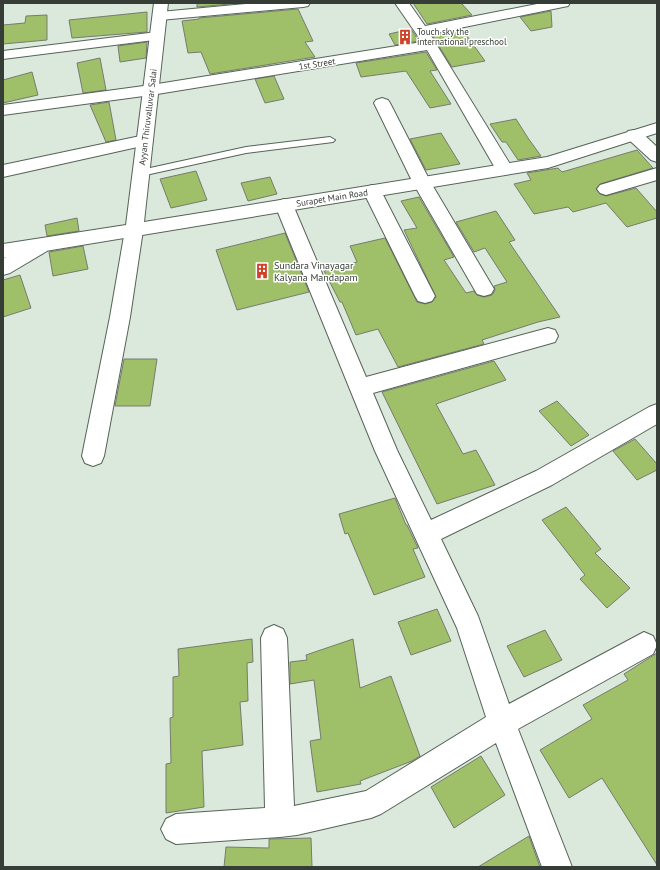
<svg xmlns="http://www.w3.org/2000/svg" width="660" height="870" font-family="'PT Sans',sans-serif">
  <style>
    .building { fill: #9fbf68; stroke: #767c6e }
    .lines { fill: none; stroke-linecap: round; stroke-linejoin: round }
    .lane-casing { stroke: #566358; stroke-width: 2 }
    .street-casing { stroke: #566358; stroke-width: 2 }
    .secondary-casing { stroke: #566358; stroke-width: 2 }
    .lane { fill: #fff; fill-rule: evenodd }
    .street { fill: #fff; fill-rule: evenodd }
    .secondary { fill: #fff; fill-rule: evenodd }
    .labels { text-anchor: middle; stroke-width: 3; stroke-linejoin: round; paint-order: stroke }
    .far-poi-label { font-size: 9px; fill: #363c36; stroke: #fff; text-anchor: start }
    .far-street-label { font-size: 9px; fill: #363c36; stroke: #fff }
    .poi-label { font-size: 10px; fill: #363c36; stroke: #fff; text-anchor: start }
  </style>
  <rect width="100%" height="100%" fill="#dae9dc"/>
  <!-- building -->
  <path class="building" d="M197,3H241L197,7Z
    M413,3H461L472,15L427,24Z
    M298,9L313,41L305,42L315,57L210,74L201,52L188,53L182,21L199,19V18Z
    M551,11L552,27L531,31L520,17Z
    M147,12V32L72,38L69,20Z
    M47,15V40L3,44V25L25,23L26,16Z
    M411,29L419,41L395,45L389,34Z
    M462,29L485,61L452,67L432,35Z
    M147,42L146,58L120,62L118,46Z
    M426,52L437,70L430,71L451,104L430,108L406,71L361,77L356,63Z
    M100,58L106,90L83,93L77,63Z
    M32,72L38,95L3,103V80Z
    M274,76L284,99L265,103L255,79Z
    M109,102L116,140L106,142L90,105Z
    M516,119L528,138L541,156L518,160L506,142H502L490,124Z
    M441,133L460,164L426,170L410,139Z
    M637,150L653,168L600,184L596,189L600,194L606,196L636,188L657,212V218L627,227L606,203L573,212L568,207L534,214L514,184L531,180L527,173L558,168L562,172Z
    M196,171L207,200L171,208L160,179Z
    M270,177L277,194L248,201L241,183Z
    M419,197L454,257L444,260L466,293L474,291L477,295L484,297L492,295L495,290L494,286L507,282L485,248L474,252L456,222L496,211L515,240L509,242L560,317L538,322L482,340L484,344L398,367L378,329L356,335L342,302H340L324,271L357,262L350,246L385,238L417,302L425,304L432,302L436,297L404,230L417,228L401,201Z
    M77,218L79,231L47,236L45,225Z
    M285,233L309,292L237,310L216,250Z
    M83,246L88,269L53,276L49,252Z
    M20,275L31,308L3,317V280Z
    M124,359H157L150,406H115Z
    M494,361L506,380L436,404L463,454L476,450L495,485L437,504L382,392Z
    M557,401L589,435L571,446L539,411Z
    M635,439L657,464V470L637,480L613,451Z
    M395,498L406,525H407L418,548L413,549L425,577L374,595L348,533L345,534L339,514Z
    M566,507L601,549L595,553L630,588L607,608L580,579L585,575L542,520Z
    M437,609L451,641L411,655L398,622Z
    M545,630L562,660L524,677L507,646Z
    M252,639L253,662L247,663L248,701L240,702L243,745L202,751L204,807L166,813V764L171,763L170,718L173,717V677L179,676L178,649Z
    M353,639L360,688L391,676L420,756L412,761L360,781L361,784L317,792L310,741L321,739L314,680L290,684V662L307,660L306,655Z
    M657,653V865L602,778L569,798L540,750L592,719L583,705L628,680L624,674Z
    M481,756L505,795L454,828L431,787Z
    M529,836L540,867H478Z
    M311,838L312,867H224L226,847L269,848V839Z"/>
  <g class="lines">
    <defs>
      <path id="lane" d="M330,137L335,140L333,142L246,153L141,176L136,173L141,170L246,147Z"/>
      <path id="street" d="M257,3H310L308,6L303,7L160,20L155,19L153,16L155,13L160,12Z
        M395,3H409L425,26L542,3H570L568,6L563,7L430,34L513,169L510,173L504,175L498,173L427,50L151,95L3,115V105L151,85L422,42Z
        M157,32L162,33L164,36L162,39L3,59V51Z
        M382,98L388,100L390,103L431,183L491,284L494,289L491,294L484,296L477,294L413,183L374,103L376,100Z
        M634,130L640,131L657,147V162L651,160L628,139L626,135L628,131Z
        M145,135L151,136L153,140L151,144L3,177V165Z
        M657,168V180L606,195L600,193L597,189L600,185Z
        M372,185L378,187L381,191L435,296L432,301L425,303L418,301L415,296L363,191L366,187Z
        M284,199L290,201L293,205L366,377L548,328L555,330L558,336L555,342L548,344L373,393L397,450L431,520L536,471L649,407L657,404V424L552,485L441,539L478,616L509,704L644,632L653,636L657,645L653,654L518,729L572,867H542L496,743L381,814L371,818L297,835L280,837L176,844L166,839L161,829L166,819L176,814L265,808L261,638L265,629L274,625L283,629L287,638L294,806L366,791L486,717L457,628L375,451L275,205L278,201Z
        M134,224L140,225L143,230L130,317L104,456L101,463L93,466L85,463L82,456L110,317L125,230L128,225Z
        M40,239L47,241L49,246L47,251L10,273L3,275V259L33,241Z"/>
      <path id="secondary" d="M154,3H168L144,222L547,157L657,123V133L548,168L3,258V244L126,225Z"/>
    </defs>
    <!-- lane casing -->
    <use href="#lane" class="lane-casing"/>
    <!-- street casing -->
    <use href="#street" class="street-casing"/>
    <!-- secondary casing -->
    <use href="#secondary" class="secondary-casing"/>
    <!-- lane -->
    <use href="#lane" class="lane"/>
    <!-- street -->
    <use href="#street" class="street"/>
    <!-- secondary -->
    <use href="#secondary" class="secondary"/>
  </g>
  <!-- icons -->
  <defs>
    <symbol id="building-bare" viewBox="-9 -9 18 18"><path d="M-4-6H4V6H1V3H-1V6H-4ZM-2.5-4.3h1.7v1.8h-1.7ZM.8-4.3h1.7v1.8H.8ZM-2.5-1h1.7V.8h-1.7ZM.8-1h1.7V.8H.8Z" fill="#cd422a" stroke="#fff" stroke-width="2.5" paint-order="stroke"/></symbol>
  </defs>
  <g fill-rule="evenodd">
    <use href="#building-bare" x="394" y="26" width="22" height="22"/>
    <use href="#building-bare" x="251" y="260" width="22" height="22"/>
  </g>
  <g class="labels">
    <!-- far-poi labels -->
    <g class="far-poi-label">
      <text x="417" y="35">Touch sky the<tspan x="417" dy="10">international preschool</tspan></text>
    </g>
    <!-- far-street labels -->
    <g class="far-street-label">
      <text transform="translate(317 64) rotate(-9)" y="3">1st Street</text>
      <text transform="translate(148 117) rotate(-83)" y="3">Ayyan Thiruvalluvar Salai</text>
      <text transform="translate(332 198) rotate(-9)" y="3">Surapet Main Road</text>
    </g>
    <!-- poi labels -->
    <g class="poi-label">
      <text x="274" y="269">Sundara Vinayagar<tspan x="274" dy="12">Kalyana Mandapam</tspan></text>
    </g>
  </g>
  <!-- border -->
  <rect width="660" height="870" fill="none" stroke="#363c36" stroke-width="8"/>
</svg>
